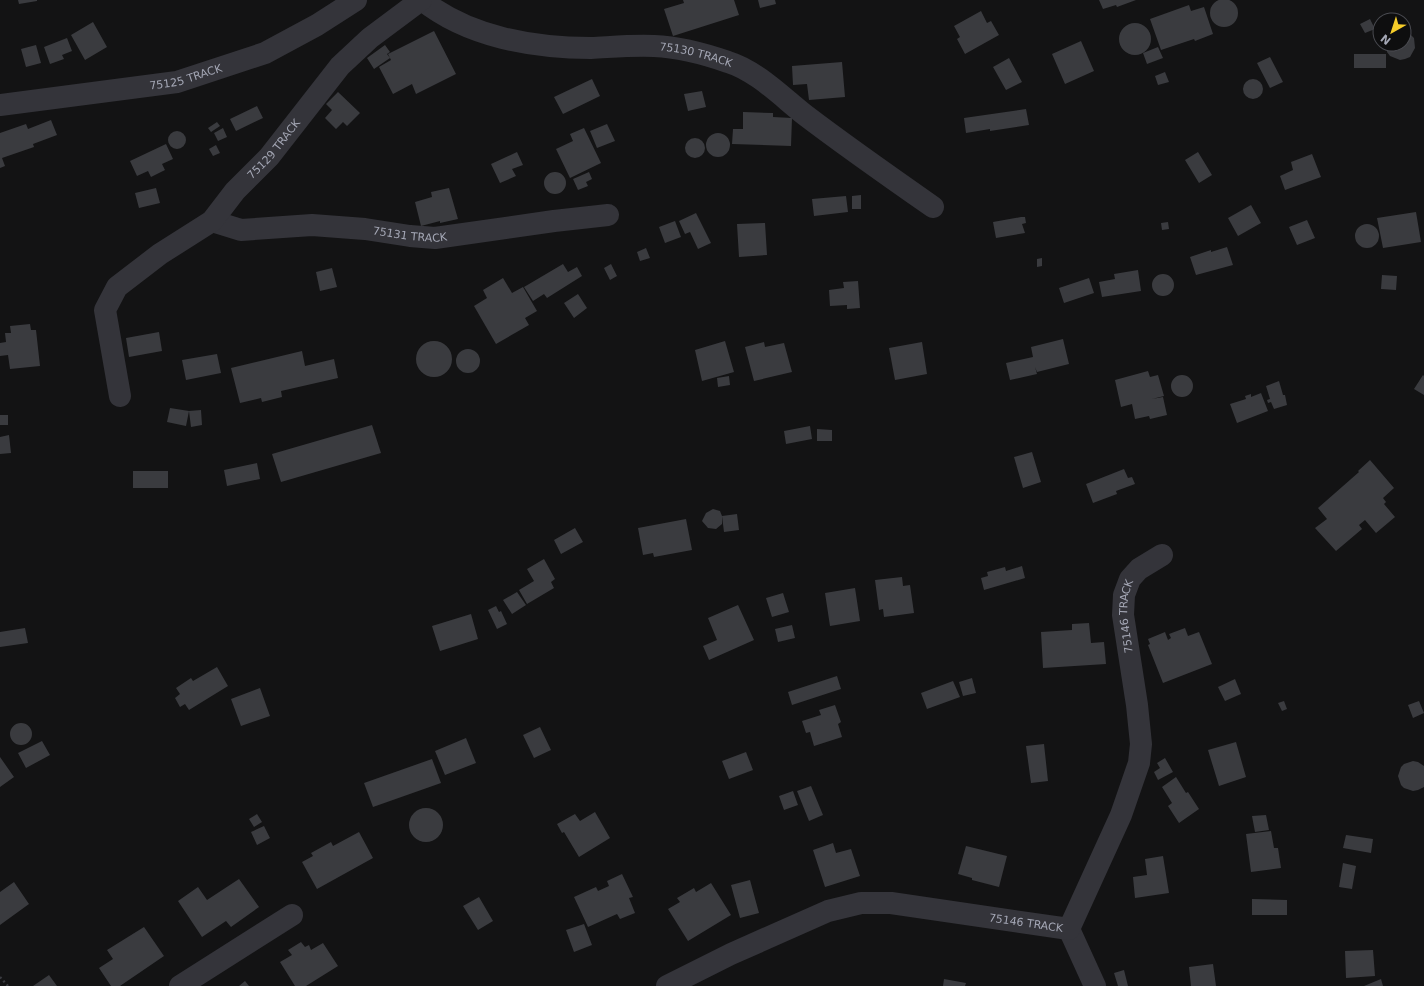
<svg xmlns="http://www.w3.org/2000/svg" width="1424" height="986" font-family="'DejaVu Sans',sans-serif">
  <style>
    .building { fill: #3a3b3f }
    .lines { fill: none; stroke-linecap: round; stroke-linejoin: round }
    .path { stroke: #3a3b41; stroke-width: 2.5; stroke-dasharray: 2 3; stroke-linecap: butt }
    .minor { stroke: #34343a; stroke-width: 22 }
    .labels { text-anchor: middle; stroke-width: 3.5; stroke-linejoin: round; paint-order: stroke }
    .street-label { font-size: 11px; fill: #a4a7b5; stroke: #0e0e0f }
  </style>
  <rect width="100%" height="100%" fill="#131314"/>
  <!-- building -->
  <path class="building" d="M1210 13a14 14 0 1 1 28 0a14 14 0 1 1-28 0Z
    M18,0H37V1L19,4Z
    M683,0H734L739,15L673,36L664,9L684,3Z
    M758,0H775L776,4L760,8Z
    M1099,0H1136L1117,7L1116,5L1103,9Z
    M1189,5L1191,11L1204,7L1213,34L1195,41L1194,39L1161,50L1150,19Z
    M981,11L987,23L991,21L999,35L965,54L957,39L960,37L954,26Z
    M1370,19L1375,29L1365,33L1360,24Z
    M93,22L107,47L85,60L71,35Z
    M1119 39a16 16 0 1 1 32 0a16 16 0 1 1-32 0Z
    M1404,30L1408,32L1414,38L1415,48L1410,57L1405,59L1400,60L1390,56L1387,52L1386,44H1404Z
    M434,31L456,74L416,94L412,84L393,94L379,67L391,60L388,54Z
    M67,38L72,51L62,55L64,59L50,64L44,47Z
    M1081,41L1094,71L1065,84L1052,54Z
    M36,45L41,63L26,67L21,49Z
    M385,45L390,52L387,54L390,58L374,69L367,58Z
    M1158,47L1163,58L1147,64L1143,53Z
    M1354,54H1386V68H1354Z
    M1270,57L1283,82L1270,88L1257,63Z
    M1009,58L1022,82L1006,90L993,67Z
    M842,62L845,97L809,100L807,84L793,85L792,66Z
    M1165,72L1169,82L1158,85L1155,76Z
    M1243 89a10 10 0 1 1 20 0a10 10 0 1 1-20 0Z
    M592,79L600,96L563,114L554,97Z
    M702,91L706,107L688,111L684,94Z
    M338,92L360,113L347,126L343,122L336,129L325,118L332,110L326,104Z
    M257,106L263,118L236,131L230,119Z
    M1026,109L1029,125L990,131V129L966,133L964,118Z
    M743,112L773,113V117L792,118L791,146L732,144L733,129H743Z
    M51,120L57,135L33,144L34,147L2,158L5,166L0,168V133L26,124L28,129Z
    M217,122L220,126L211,132L208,128Z
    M607,124L615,141L597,148L590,131Z
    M223,128L227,137L218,141L214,133Z
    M584,128L601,163L570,178L556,149L573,141L570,134Z
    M168 140a9 9 0 1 1 18 0a9 9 0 1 1-18 0Z
    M706 145a12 12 0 1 1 24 0a12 12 0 1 1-24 0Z
    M685 148a10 10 0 1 1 20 0a10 10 0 1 1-20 0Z
    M166,144L173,159L162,164L165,170L151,177L148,171L137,176L130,161Z
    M216,145L220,153L213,156L209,149Z
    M517,152L523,165L512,169L516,176L500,183L491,164Z
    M1198,152L1212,175L1199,183L1185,160Z
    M1312,154L1321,177L1285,190L1280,176L1293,170L1291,162Z
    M589,172L592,179L586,182L588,186L578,190L573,179Z
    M544 183a11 11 0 1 1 22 0a11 11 0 1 1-22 0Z
    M156,188L160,203L139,208L135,193Z
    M449,188L458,219L440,223V221L421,226L415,202L432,197L431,192Z
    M861,195V209H852V196Z
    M846,196L848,212L814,216L812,199Z
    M1251,205L1261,223L1238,236L1228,218Z
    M1416,212L1421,242L1383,248L1377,218Z
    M696,213L711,243L698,249L690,232L685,234L679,221Z
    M1021,217H1025L1026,223L1022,224L1025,233L996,238L993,222Z
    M1307,220L1315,238L1297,245L1289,227Z
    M675,221L681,237L665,243L659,227Z
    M1168,222L1169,229L1162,230L1161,223Z
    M765,223L767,255L739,257L737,224Z
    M1355 236a12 12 0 1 1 24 0a12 12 0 1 1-24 0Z
    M1227,247L1233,265L1196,275L1190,257L1211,250V252Z
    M646,248L650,258L640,261L637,252Z
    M1042,258V266L1037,267V259Z
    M563,264L568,272L577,267L582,276L547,298L544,294L533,301L524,287Z
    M611,264L617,276L610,280L604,268Z
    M332,268L337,287L320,291L316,272Z
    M1138,270L1141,291L1102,297L1099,282L1115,279L1114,274Z
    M1152 285a11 11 0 1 1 22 0a11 11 0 1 1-22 0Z
    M1382,275L1397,276L1396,290L1381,289Z
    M503,278L512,293L523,287L537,311L525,318L529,325L496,344L474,306L487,298L483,290Z
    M1089,278L1094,293L1064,303L1059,288Z
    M858,281L860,308L847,309V305L830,306L829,290L844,288L843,282Z
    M578,294L587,308L574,318L564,303Z
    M30,324L31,330H36L40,366L10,369L8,355L0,356V343L6,342L5,333H11L10,326Z
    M159,332L162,351L129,357L126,338Z
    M1063,339L1069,364L1037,372L1035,367L1037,374L1010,380L1006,363L1033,357L1031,347Z
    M416 359a18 18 0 1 1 36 0a18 18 0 1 1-36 0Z
    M725,341L734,372L702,381L695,350Z
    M764,342L765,347L784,343L792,372L754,381L745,347Z
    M922,342L927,374L895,380L889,348Z
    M456 361a12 12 0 1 1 24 0a12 12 0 1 1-24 0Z
    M302,351L305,366L334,359L338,378L281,391L282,397L262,402L261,398L240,403L231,368Z
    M217,354L221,373L186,380L182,360Z
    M1148,371L1150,377L1158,375L1164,396L1152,399L1163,397L1167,415L1150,419L1149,416L1135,419L1132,404L1121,407L1115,380Z
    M1171 386a11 11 0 1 1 22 0a11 11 0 1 1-22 0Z
    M1423,375L1424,376V395L1414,389Z
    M729,376L730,385L718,387L717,378Z
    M1279,381L1283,395H1285L1287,405L1274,409L1271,402L1268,403L1267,400L1270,399L1266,386Z
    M1261,393L1268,411L1237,423L1230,404L1246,399L1245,396L1251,394V397Z
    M170,408L189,411L186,426L167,422Z
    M201,410L202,425L191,427L189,411Z
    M0,415H8V425H0Z
    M372,425L381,453L281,482L272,454Z
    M810,426L812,439L786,444L784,431Z
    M817,429L832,430V441H817Z
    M9,435L11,453L0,454V437Z
    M1032,452L1041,482L1023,488L1014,457Z
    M1370,460L1394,488L1383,498L1386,502L1384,504L1395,517L1376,533L1365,520L1359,525L1362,529L1336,551L1315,528L1327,519L1318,508L1359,472L1358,471Z
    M257,463L260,479L227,486L224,470Z
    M1124,469L1128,478L1132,477L1135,484L1116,491L1117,494L1093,503L1086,484Z
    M133,471H168V488H133Z
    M713,509L720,511L722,516V524L716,529L708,528L702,521L706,513Z
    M737,514L739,530L724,532L722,516Z
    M686,519L692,550L654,557L653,553L643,555L638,528Z
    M575,528L583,542L561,554L554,540Z
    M544,559L555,579L551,582L554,588L527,604L519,590L534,581L527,569Z
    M1022,566L1025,578L984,590L981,578L988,576L987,572L1005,567L1006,571Z
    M902,577L903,586L910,585L914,613L884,617L883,609L879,610L875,580Z
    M855,588L860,621L830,626L825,593Z
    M517,592L526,605L512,614L503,600Z
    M783,593L789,612L772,617L766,598Z
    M738,605L754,640L709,660L703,646L717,640L708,618Z
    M496,606L499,612L501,611L507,624L497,629L488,610Z
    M471,614L478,639L440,651L432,626Z
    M1089,623L1091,643L1104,642L1106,664L1043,668L1041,632L1072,630V624Z
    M792,625L795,638L778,642L775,629Z
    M25,628L28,643L0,647V632Z
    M1185,628L1188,636L1199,632L1212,664L1163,683L1148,645L1150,644L1148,639L1165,632L1168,640L1171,638L1169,634Z
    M217,667L228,686L189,710L185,704L180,707L175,698L180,694L176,688L191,678L193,681Z
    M837,676L841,689L792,705L788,692Z
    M972,678L976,693L963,696L959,682Z
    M1235,679L1241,694L1225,701L1218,687Z
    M953,681L960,697L927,709L921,693Z
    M260,688L270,716L241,726L231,699Z
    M1284,701L1287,709L1282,711L1278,703Z
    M1419,701L1424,713L1413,718L1408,705Z
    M835,705L841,722L838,724L842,737L814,746L810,732L806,733L802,721L821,715L819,710Z
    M10 734a11 11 0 1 1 22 0a11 11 0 1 1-22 0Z
    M540,727L551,750L534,758L523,735Z
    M466,738L476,763L445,775L435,751Z
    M42,741L50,755L26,768L18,753Z
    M1236,742L1246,777L1219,786L1208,750Z
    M1044,744L1048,781L1031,783L1026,746Z
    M746,752L753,770L729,779L722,761Z
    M0,757L14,777L0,787Z
    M1165,758L1173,772L1158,780L1154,772L1160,768L1157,763Z
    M432,759L441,783L373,807L364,783Z
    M1413,761L1418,762L1424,766V787L1418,790L1413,791L1404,788L1401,785L1398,776L1401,767L1404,764Z
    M1176,777L1186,793L1188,792L1199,809L1179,823L1168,806L1172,803L1162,787Z
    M811,786L823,815L809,821L797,791Z
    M793,791L798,805L784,810L779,796Z
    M409 825a17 17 0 1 1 34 0a17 17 0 1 1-34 0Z
    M595,812L610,838L579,857L564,832L562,833L557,824L575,814L580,821Z
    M257,814L262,822L254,827L249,819Z
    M1266,815L1269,830L1255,832L1252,816Z
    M264,826L270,838L257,845L251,832Z
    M1271,831L1274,848H1278L1281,868L1251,872L1246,834Z
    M359,832L373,858L317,889L302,862L313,856L311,853L331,842L333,846Z
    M1346,835L1373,839L1371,853L1343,848Z
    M833,843L836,853L851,849L860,876L825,887L813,850Z
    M966,846L1007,856L999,887L972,880V878L958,874Z
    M1163,856L1169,893L1135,898L1133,877L1147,875L1145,859Z
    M1343,863L1356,866L1352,889L1339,887Z
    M622,874L633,897L629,898L635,913L620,919L617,914L588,927L574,897L596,887L598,891L609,886L607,881Z
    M239,879L259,907L231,927L226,921L202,937L178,901L198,887L207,900Z
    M750,880L759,913L740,918L731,885Z
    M14,882L29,904L0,925V892Z
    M711,883L731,915L688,941L668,909L680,902L677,898L694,888L696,892Z
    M479,897L493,921L478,930L463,906Z
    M1252,899L1287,900V915H1252Z
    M584,924L592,945L574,952L566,930Z
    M144,927L164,956L120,986H111L99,968L113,959L107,950Z
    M301,942L305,947L309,945L311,950L323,943L338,966L306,986H295L280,962L292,955L288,950Z
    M1373,950L1375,976L1346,978L1345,951Z
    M1213,964L1216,986H1191L1189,967Z
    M1124,970L1128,986H1118L1114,973Z
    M49,975L57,986H33Z
    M944,979L966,983L965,986H943Z
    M1381,979L1383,986H1364Z
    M245,981L249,986H239Z"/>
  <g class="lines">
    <!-- path -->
    <path class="path" d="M0,977L8,986"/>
    <!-- minor -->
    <g class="minor">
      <path id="s1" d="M422,0C468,37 533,48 591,48C612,47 633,45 654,46C678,47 705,54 728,62C757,71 782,97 805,115C847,147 890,177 933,207"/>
      <path id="s2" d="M0,105L177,82L265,53L317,25L356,0"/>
      <path id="s3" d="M212,221L241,230L312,225L365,229L410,236L435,238L554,221L608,215"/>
      <path id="s4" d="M120,396L105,310L117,287L160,254L212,221L235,191L269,157L340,66L370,38L421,0"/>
      <path d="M1069,929L1095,986"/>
      <path d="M180,986L292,915"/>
      <path id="s5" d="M667,986L731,954L828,911L861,903H891L1069,929L1121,815L1139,763L1141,744L1137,705L1123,615L1124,595L1130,579L1139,569L1162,555"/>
    </g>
  </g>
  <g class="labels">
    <!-- street labels -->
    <g class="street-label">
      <text dy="4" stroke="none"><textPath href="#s1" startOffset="285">75130 TRACK</textPath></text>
      <text dy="4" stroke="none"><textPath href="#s2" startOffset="188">75125 TRACK</textPath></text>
      <text dy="4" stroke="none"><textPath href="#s4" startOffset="324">75129 TRACK</textPath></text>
      <text dy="4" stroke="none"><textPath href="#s3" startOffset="200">75131 TRACK</textPath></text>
      <text dy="4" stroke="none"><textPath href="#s5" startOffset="750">75146 TRACK</textPath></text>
      <text dy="4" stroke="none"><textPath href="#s5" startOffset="378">75146 TRACK</textPath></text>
    </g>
  </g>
  <!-- north arrow -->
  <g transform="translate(1392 32) rotate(219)"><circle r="19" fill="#0e0e0f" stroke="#4a4b51"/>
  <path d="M0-3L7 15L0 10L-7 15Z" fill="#f6cd29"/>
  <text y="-6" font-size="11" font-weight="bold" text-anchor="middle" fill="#a4a7b5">N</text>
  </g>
</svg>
